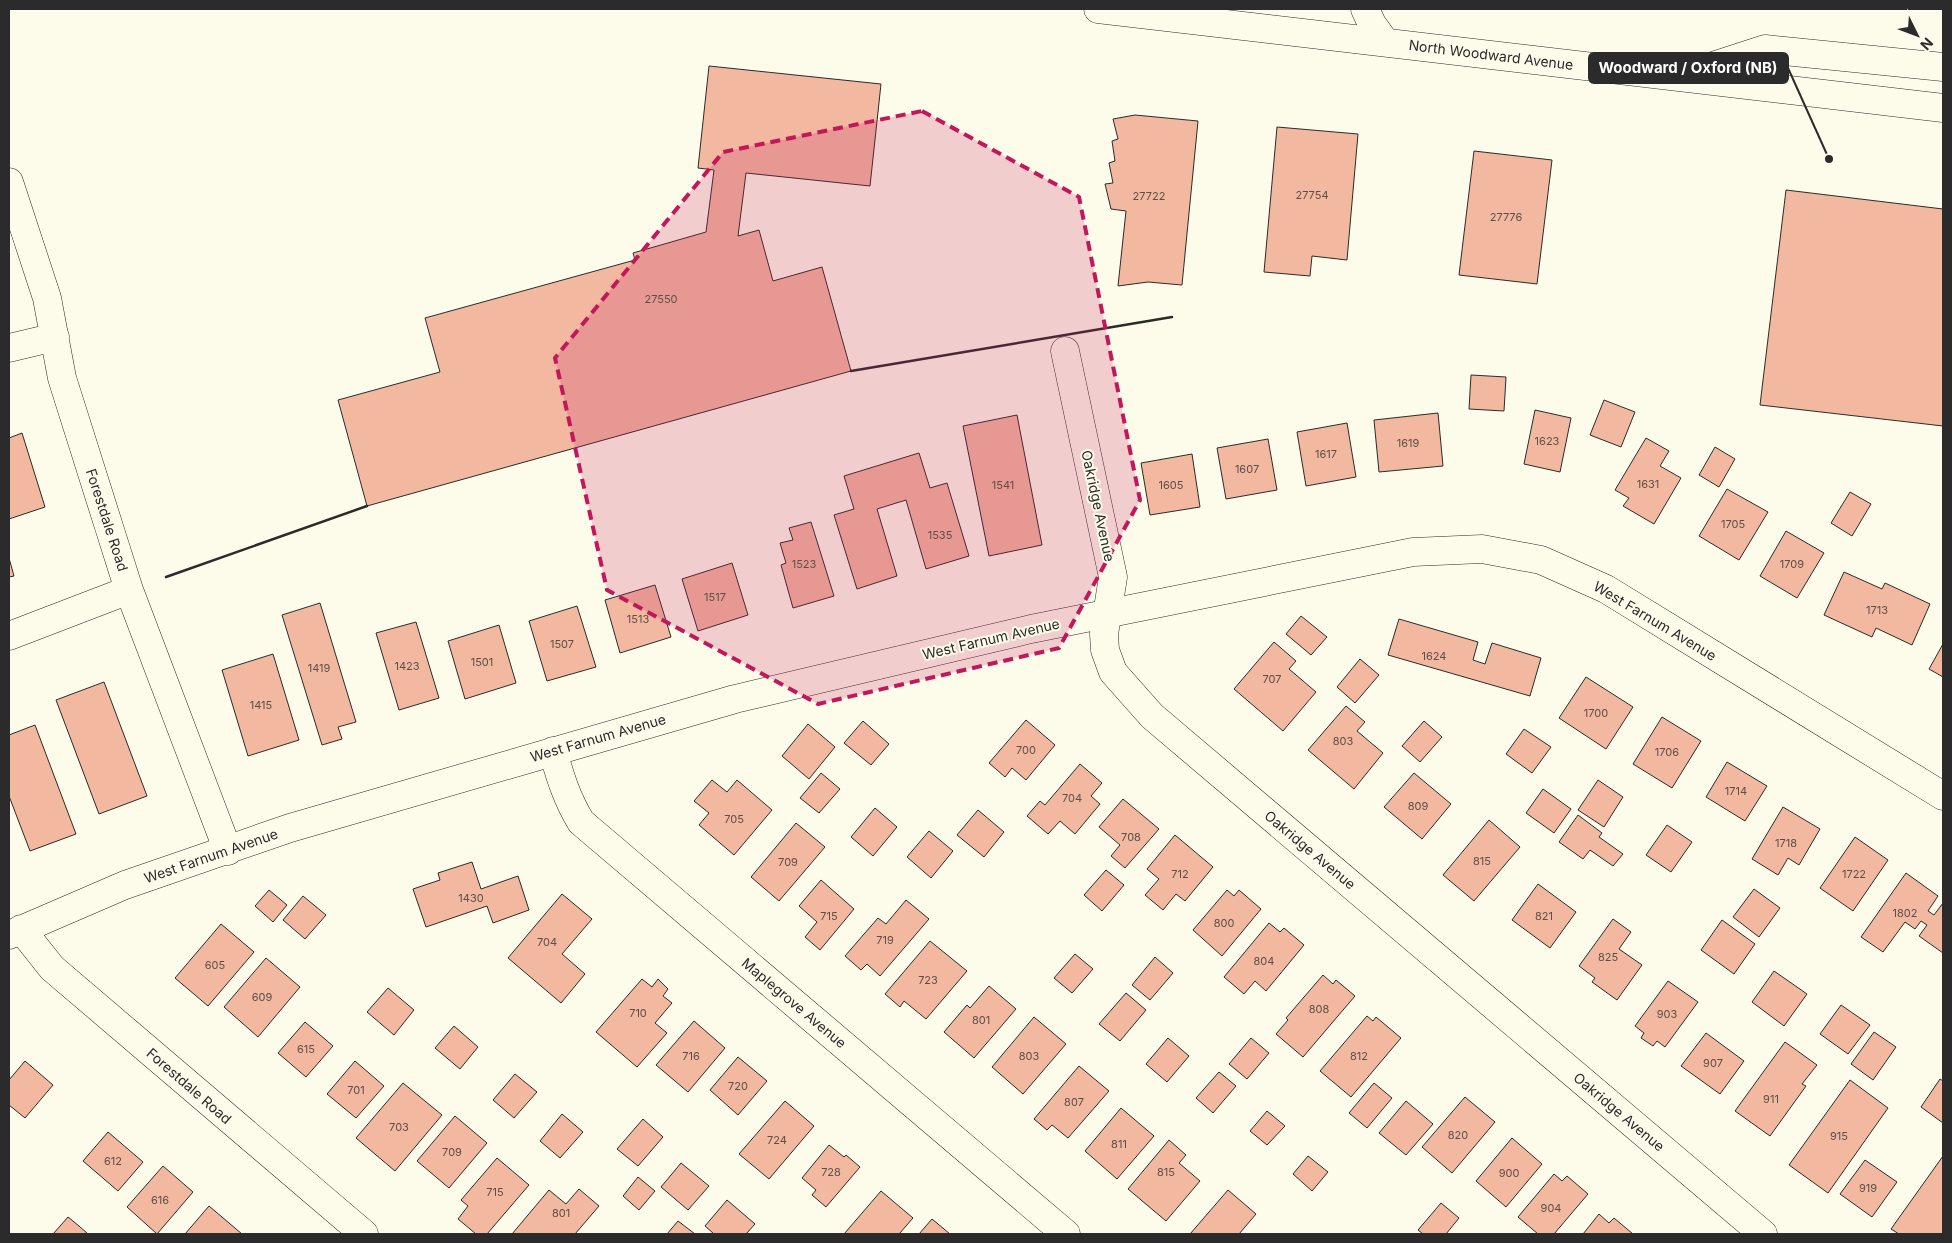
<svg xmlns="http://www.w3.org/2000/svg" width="1952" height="1243" font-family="Inter,sans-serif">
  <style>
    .building { fill: #f2b8a0; stroke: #2b2b2b }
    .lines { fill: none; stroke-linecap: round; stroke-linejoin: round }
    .street-casing { stroke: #2b2b2b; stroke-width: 29 }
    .primary-casing { stroke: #2b2b2b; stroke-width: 29 }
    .street { stroke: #fdfbea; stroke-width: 28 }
    .primary { stroke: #fdfbea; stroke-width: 28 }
    .wall { stroke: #2b2b2b; stroke-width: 2.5 }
    .marked { fill: #c2185b; fill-opacity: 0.2; stroke: #c2185b; stroke-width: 4; stroke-dasharray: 10 6; stroke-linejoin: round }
    .labels { text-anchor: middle; stroke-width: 4; stroke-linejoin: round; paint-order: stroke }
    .number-label { font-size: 11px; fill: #5d4e48 }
    .street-label { font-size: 14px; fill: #2b2b2b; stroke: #fdfbea }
    .leader { fill: none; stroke: #2b2b2b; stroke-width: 2 }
    .callout-dot { fill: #2b2b2b; stroke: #fdfbea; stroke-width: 2 }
    .callout { fill: #2b2b2b; stroke: #2b2b2b; stroke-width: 2 }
    .callout-label { font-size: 15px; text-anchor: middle; font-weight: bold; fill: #fff }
  </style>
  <rect width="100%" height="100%" fill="#fdfbea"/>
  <!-- building -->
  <path class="building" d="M709,66L881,84L870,186L746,173L738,236L759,230L773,281L822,267L851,371L367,506L338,400L440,372L425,318L635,260L633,253L706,232L714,170L698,168Z
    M1135,115L1198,121L1182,285L1148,282L1118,286L1126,211L1111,209L1105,184L1113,183L1109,163L1115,161L1112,141L1118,139L1113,119Z
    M1277,127L1358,134L1347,260L1312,256L1310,276L1264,272Z
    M1474,151L1552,160L1537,284L1459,275Z
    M1786,190L1943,209V426L1760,405Z
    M1471,375L1506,377L1504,411L1469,409Z
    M1604,400L1635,412L1621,447L1590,435Z
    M1535,410L1571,418L1560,472L1524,464Z
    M1438,413L1443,466L1379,472L1374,420Z
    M1017,415L1042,545L989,556L963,426Z
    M1347,423L1356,477L1306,486L1297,432Z
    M22,433L45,507L9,519V438Z
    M1646,438L1669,451L1660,466L1681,478L1654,524L1623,506L1629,498L1615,490Z
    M1268,439L1277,490L1226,499L1217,448Z
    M1715,447L1735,459L1719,487L1699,475Z
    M919,453L930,488L947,483L969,556L926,569L906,500L877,509L897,576L857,589L834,515L854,509L844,476Z
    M1192,454L1200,507L1150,515L1141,463Z
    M1727,489L1768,512L1739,560L1699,536Z
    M1850,492L1871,504L1852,536L1831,523Z
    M811,522L834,596L793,608L781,565L786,563L780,543L793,540L789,528Z
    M1786,531L1824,553L1797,598L1760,576Z
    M9,558L14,576L9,577Z
    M732,563L748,615L698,631L682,579Z
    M1844,572L1882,589L1885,583L1930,604L1912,645L1876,628L1872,637L1824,615Z
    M655,585L671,637L620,653L605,600Z
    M320,603L356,722L338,727L342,739L322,745L282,615Z
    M577,606L596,667L547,681L529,621Z
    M1301,616L1327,637L1311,655L1286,634Z
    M1399,619L1478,642L1473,660L1485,664L1492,643L1541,658L1530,696L1388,655Z
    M416,622L439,698L399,710L376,633Z
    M499,625L516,683L465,699L448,641Z
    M1274,642L1296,661L1289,669L1316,692L1283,731L1234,689Z
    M1943,644V677L1929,669Z
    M273,654L299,740L248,756L222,670Z
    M1360,659L1379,675L1355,703L1337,687Z
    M1586,677L1633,707L1606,749L1559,718Z
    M104,682L147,796L99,814L56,700Z
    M1346,706L1365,722L1357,731L1383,753L1354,789L1308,750Z
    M1662,717L1701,741L1672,788L1633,764Z
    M1026,720L1055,745L1026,780L1012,768L1005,777L989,763Z
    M863,721L889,744L871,765L844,743Z
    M1424,721L1442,737L1420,762L1402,746Z
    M808,724L835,747L809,779L782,756Z
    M35,725L76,834L30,851L9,796V735Z
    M1524,729L1551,747L1532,773L1506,754Z
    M1727,762L1767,786L1745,821L1706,797Z
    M1080,764L1102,783L1091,796L1100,804L1075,834L1060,821L1048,834L1027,816L1040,801L1045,805Z
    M821,773L840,789L819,813L800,798Z
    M1414,773L1451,804L1422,839L1384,807Z
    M712,780L727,792L737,780L772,810L734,855L699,825L709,813L694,801Z
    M1598,780L1623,797L1604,827L1578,810Z
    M1543,789L1571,809L1554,833L1526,813Z
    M1123,799L1159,829L1125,868L1111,856L1120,845L1099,827Z
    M1783,807L1820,829L1799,865L1788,858L1778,875L1752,859Z
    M875,808L897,827L873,856L851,837Z
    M978,810L1004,832L984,857L957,835Z
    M1578,815L1602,833L1599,837L1623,854L1613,866L1590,850L1583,859L1559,842Z
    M1489,820L1520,847L1474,901L1443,875Z
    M796,823L825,847L779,901L751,877Z
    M1667,825L1692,842L1671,872L1646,855Z
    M929,831L953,851L931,878L907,857Z
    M1175,835L1213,867L1185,901L1176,894L1163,910L1145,895L1159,879L1147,869Z
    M1855,837L1888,860L1853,911L1820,888Z
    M472,862L481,889L518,876L529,910L493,923L487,906L426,927L413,889L440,880L438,873Z
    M1106,870L1124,885L1102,911L1084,895Z
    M1906,873L1938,896L1928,911L1934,915L1943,903V953L1919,936L1927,925L1921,921L1915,929L1905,922L1883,952L1861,937Z
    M821,880L854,909L820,950L805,937L817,922L799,906Z
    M1538,884L1576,912L1550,948L1512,920Z
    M1754,889L1780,908L1759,937L1733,917Z
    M269,890L287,905L273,922L255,906Z
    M1227,890L1234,896L1239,890L1261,909L1222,956L1193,930Z
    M562,894L592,919L562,954L585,974L561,1003L508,958Z
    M303,896L326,915L305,939L283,920Z
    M906,900L929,919L880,976L867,964L861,970L845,956L878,918L886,924Z
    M1613,919L1631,932L1619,949L1642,965L1617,1000L1592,982L1595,978L1579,966Z
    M1722,920L1755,944L1734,974L1701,950Z
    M1269,923L1280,932L1284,928L1304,945L1266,991L1255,981L1244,994L1224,977Z
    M221,924L254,952L208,1006L175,978Z
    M930,941L967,971L926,1019L904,1001L900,1007L885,994Z
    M1075,954L1093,969L1072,993L1054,978Z
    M1155,957L1173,973L1150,1000L1132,985Z
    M266,958L300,987L258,1037L224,1007Z
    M1774,971L1807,994L1784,1026L1752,1002Z
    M1323,975L1333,984L1336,980L1355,996L1303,1057L1276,1034L1288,1020L1286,1018Z
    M642,979L652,987L658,979L668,989L663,996L672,1003L655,1023L667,1033L637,1067L596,1032Z
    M1668,981L1698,1002L1665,1047L1657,1041L1653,1046L1641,1038L1644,1033L1635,1026Z
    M989,986L1016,1009L974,1058L944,1032L967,1005L970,1008Z
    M388,988L414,1010L394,1035L367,1012Z
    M1126,993L1146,1010L1120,1041L1099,1024Z
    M1841,1005L1870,1025L1848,1054L1820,1034Z
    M1367,1016L1373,1021L1376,1017L1401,1038L1351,1097L1320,1071Z
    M1034,1017L1066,1044L1023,1094L992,1067Z
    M694,1021L725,1048L688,1092L656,1065Z
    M305,1022L333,1046L306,1077L278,1053Z
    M454,1026L478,1047L460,1069L435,1048Z
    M1874,1032L1896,1047L1873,1080L1851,1064Z
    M1706,1033L1744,1061L1720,1094L1681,1066Z
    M1168,1038L1189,1056L1167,1082L1146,1064Z
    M1251,1038L1269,1053L1247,1079L1229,1064Z
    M1785,1042L1817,1065L1802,1084L1806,1086L1770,1136L1735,1111Z
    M738,1057L767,1081L738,1115L710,1090Z
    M25,1061L53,1085L25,1118L9,1105V1080Z
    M355,1061L384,1086L356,1118L327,1094Z
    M1079,1066L1109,1091L1068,1138L1052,1125L1047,1130L1034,1119Z
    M1219,1072L1236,1086L1213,1113L1196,1098Z
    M515,1074L537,1092L514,1118L493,1100Z
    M1940,1079L1943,1081V1123L1921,1107Z
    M1850,1080L1888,1108L1828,1193L1789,1165Z
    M403,1083L442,1115L395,1171L356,1138Z
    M1374,1083L1392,1098L1367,1128L1349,1113Z
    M1465,1097L1495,1122L1452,1173L1422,1147Z
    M785,1101L814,1126L769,1179L739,1154Z
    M1406,1101L1433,1124L1406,1155L1379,1133Z
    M1121,1108L1154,1136L1117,1179L1085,1151Z
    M1267,1111L1285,1126L1267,1145L1250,1131Z
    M562,1114L583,1132L560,1158L540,1141Z
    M455,1116L487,1143L449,1188L417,1161Z
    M643,1119L663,1137L638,1166L617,1149Z
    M108,1132L143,1162L118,1191L83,1161Z
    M1512,1138L1542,1164L1506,1207L1476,1181Z
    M1169,1140L1186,1155L1179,1163L1200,1181L1166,1221L1128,1189Z
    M829,1145L844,1157L846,1155L860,1167L826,1207L812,1195L816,1190L802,1178Z
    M1308,1156L1328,1172L1312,1191L1293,1174Z
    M1943,1156V1234H1899L1891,1229Z
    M497,1158L529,1185L487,1234H476L458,1219L468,1206L461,1200Z
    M1865,1160L1897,1182L1872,1217L1840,1194Z
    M681,1163L709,1186L688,1210L661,1187Z
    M163,1166L193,1192L157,1234L127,1207Z
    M1554,1174L1562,1181L1567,1176L1588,1194L1554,1234H1538L1518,1217Z
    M638,1177L655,1191L639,1210L623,1196Z
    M579,1189L599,1206L575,1234H512L549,1190L566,1204Z
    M1228,1190L1256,1214L1239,1234H1190Z
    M881,1191L913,1218L899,1234H844Z
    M727,1200L755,1224L746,1234H714L705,1226Z
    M1441,1203L1459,1218L1446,1234H1423L1418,1230Z
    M209,1206L242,1234H185Z
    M1599,1214L1609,1223L1614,1218L1633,1234H1583Z
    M68,1217L79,1226L88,1234H53Z
    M932,1219L950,1234H919Z
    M678,1221L695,1234H667Z"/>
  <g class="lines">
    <defs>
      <path id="street" d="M9,182L47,298L62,378L110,530L129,590L228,851
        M9,348L55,337
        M1065,351L1113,577L1104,634L1105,650L1113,672L1152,716L1763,1234
        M9,636L129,590
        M553,751C560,777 567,799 581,822L1066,1234
        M21,929L52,968L364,1234
        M9,935L125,885L290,828L735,699L1031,629L1413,552L1482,549L1541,560L1606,589L1943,796"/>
      <path id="primary" d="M1098,9L1943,108
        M1365,9L1372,24L1385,42
        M1685,75L1765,49L1943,67"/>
    </defs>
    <!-- street casing -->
    <use href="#street" class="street-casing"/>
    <!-- primary casing -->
    <use href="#primary" class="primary-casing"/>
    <!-- street -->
    <use href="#street" class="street"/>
    <!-- primary -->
    <use href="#primary" class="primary"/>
    <!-- wall -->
    <path class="wall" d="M851,371L1172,317
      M166,577L367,506"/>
  </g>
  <!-- marked area -->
  <path class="marked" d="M922,111L1079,197L1140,500L1059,648L818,704L607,590L555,358L723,152Z"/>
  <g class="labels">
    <!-- number labels -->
    <g class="number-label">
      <text x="1312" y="199">27754</text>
      <text x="1149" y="200">27722</text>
      <text x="1506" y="221">27776</text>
      <text x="661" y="303">27550</text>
      <text x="1547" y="445">1623</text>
      <text x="1408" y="447">1619</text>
      <text x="1326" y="458">1617</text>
      <text x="1247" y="473">1607</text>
      <text x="1648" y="488">1631</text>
      <text x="1003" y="489">1541</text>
      <text x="1171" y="489">1605</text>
      <text x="1733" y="528">1705</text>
      <text x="940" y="539">1535</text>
      <text x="804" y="568">1523</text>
      <text x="1792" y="568">1709</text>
      <text x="715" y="601">1517</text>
      <text x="1877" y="614">1713</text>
      <text x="638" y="623">1513</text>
      <text x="562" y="648">1507</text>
      <text x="1434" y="660">1624</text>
      <text x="482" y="666">1501</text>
      <text x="407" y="670">1423</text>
      <text x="319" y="672">1419</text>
      <text x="1272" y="683">707</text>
      <text x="261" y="709">1415</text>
      <text x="1596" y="717">1700</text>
      <text x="1343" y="745">803</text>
      <text x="1026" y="754">700</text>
      <text x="1667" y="756">1706</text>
      <text x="1736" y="795">1714</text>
      <text x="1072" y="802">704</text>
      <text x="1418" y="810">809</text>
      <text x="734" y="823">705</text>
      <text x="1131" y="841">708</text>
      <text x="1786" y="847">1718</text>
      <text x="1482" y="865">815</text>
      <text x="788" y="866">709</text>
      <text x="1180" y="878">712</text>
      <text x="1854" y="878">1722</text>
      <text x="471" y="902">1430</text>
      <text x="1905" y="917">1802</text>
      <text x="829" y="920">715</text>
      <text x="1544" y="920">821</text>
      <text x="1224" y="927">800</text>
      <text x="885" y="944">719</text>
      <text x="547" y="946">704</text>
      <text x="1608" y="961">825</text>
      <text x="1264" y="965">804</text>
      <text x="215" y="969">605</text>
      <text x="928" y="984">723</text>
      <text x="262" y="1001">609</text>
      <text x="1319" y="1013">808</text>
      <text x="638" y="1017">710</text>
      <text x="1667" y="1018">903</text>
      <text x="981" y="1024">801</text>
      <text x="306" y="1053">615</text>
      <text x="691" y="1060">716</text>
      <text x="1029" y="1060">803</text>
      <text x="1359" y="1060">812</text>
      <text x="1713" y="1067">907</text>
      <text x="738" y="1090">720</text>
      <text x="356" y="1094">701</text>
      <text x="1771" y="1103">911</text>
      <text x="1074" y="1106">807</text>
      <text x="399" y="1131">703</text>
      <text x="1458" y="1139">820</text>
      <text x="1839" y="1140">915</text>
      <text x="777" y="1144">724</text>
      <text x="1119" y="1148">811</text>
      <text x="452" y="1156">709</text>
      <text x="113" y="1165">612</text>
      <text x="831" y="1176">728</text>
      <text x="1166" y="1176">815</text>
      <text x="1509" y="1177">900</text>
      <text x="1868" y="1192">919</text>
      <text x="495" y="1196">715</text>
      <text x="160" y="1204">616</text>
      <text x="1551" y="1212">904</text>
      <text x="561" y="1217">801</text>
    </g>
    <!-- street labels -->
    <g class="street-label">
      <text transform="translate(1491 55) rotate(7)" y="5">North Woodward Avenue</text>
      <text transform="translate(1098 506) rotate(78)" y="5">Oakridge Avenue</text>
      <text transform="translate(107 520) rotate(72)" y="5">Forestdale Road</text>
      <text transform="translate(1655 621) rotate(31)" y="5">West Farnum Avenue</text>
      <text transform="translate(991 639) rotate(-13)" y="5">West Farnum Avenue</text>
      <text transform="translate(598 738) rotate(-16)" y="5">West Farnum Avenue</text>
      <text transform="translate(1310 850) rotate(40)" y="5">Oakridge Avenue</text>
      <text transform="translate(211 856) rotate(-19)" y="5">West Farnum Avenue</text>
      <text transform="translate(794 1003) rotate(40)" y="5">Maplegrove Avenue</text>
      <text transform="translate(189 1086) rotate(41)" y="5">Forestdale Road</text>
      <text transform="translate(1619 1112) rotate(40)" y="5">Oakridge Avenue</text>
    </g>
  </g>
  <!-- callouts -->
  <path class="leader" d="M1829 159L1788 68"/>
  <circle class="callout-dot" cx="1829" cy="159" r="5"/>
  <rect class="callout" x="1589" y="53" width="199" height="30" rx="5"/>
  <g class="callout-label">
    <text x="1688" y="73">Woodward / Oxford (NB)</text>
  </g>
  <!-- border -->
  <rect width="1952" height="1243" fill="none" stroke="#2b2b2b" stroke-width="20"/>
  <!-- north arrow -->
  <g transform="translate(1917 35) rotate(132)" stroke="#fdfbea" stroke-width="4" paint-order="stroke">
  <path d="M0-4L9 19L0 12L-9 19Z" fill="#2b2b2b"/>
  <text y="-8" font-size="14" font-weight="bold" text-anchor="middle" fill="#2b2b2b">N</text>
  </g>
</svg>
